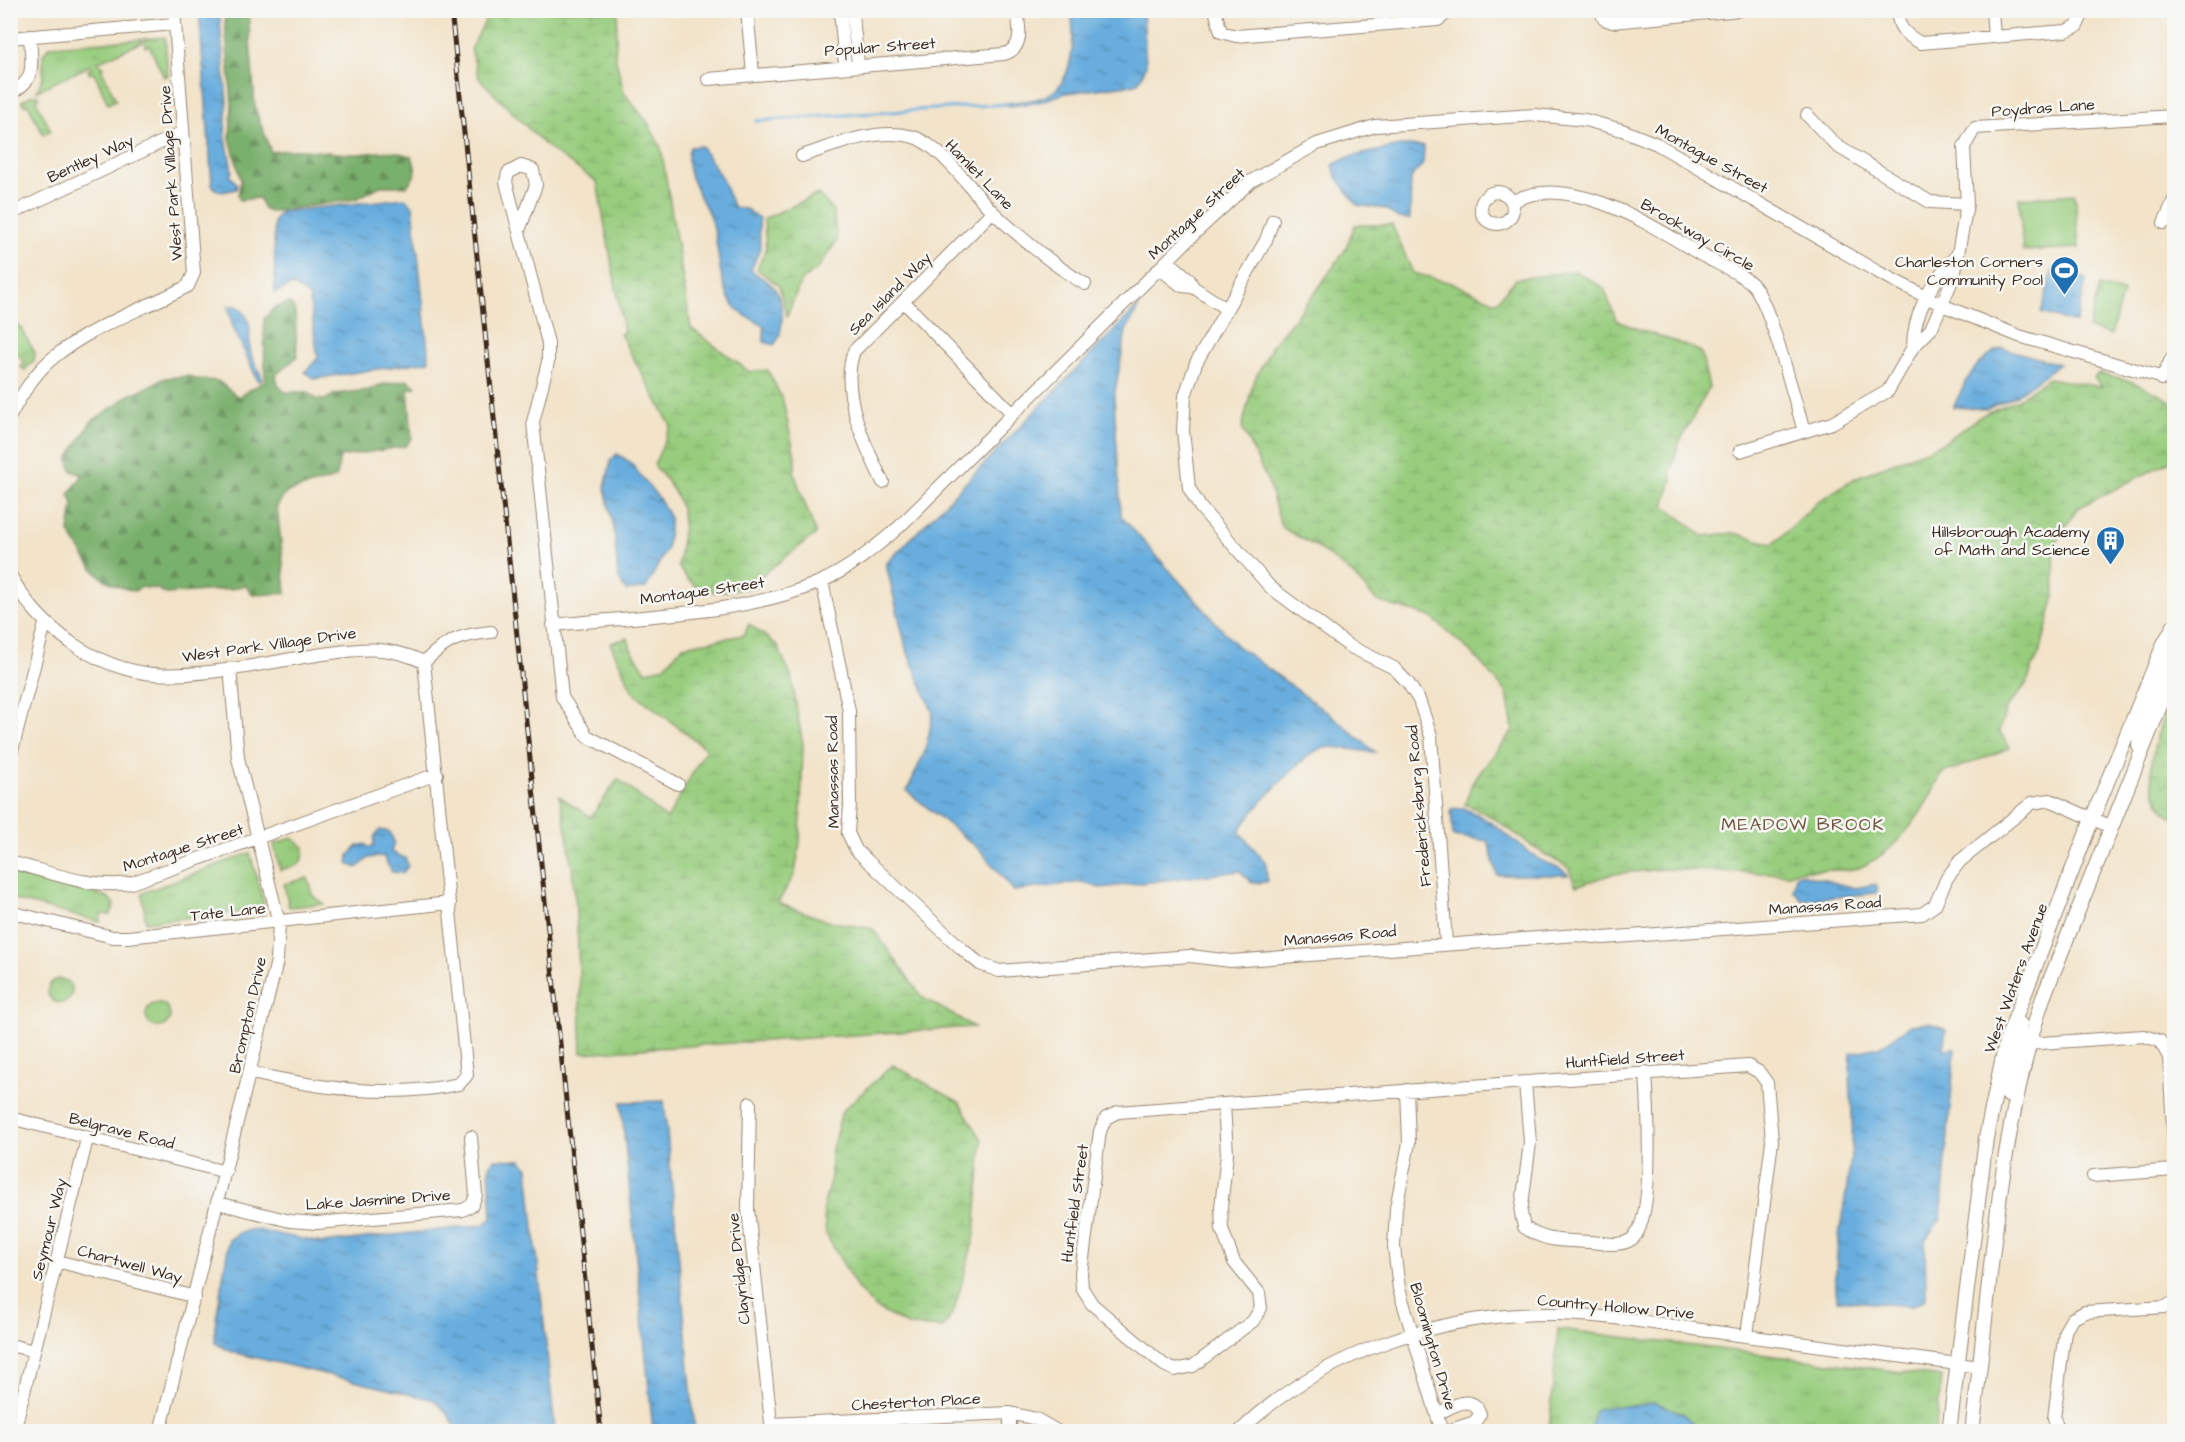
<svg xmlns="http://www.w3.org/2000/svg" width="2185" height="1442" font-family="'Architects Daughter',sans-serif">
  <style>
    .grass { fill: url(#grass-tufts); stroke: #6a7c4e; stroke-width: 1.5 }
    .forest { fill: url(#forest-firs); stroke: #5a6d46; stroke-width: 1.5 }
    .wetland { fill: url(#wetland-marsh); stroke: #6a7c4e; stroke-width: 1.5 }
    .park { fill: #98cd7e; stroke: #6a7c4e; stroke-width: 1.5 }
    .water { fill: url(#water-ripples); stroke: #526c7e; stroke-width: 1.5 }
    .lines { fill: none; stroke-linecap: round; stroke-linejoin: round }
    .stream { stroke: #68adde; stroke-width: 3 }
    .minor-casing { stroke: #968674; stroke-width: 14 }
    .tertiary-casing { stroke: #968674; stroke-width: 16 }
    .minor { stroke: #fff; stroke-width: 12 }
    .tertiary { stroke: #fff; stroke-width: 14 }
    .rail-casing { stroke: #3b2a1e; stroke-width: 5 }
    .rail { stroke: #f6f6f2; stroke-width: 3; stroke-dasharray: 9; stroke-linecap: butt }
    .labels { text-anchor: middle; stroke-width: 5; stroke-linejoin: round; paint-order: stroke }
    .street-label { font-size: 16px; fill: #3b2a1e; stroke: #f6f6f2 }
    .poi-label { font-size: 16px; fill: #3b2a1e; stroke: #f6f6f2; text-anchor: end }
    .neighbourhood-label { font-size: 18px; letter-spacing: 1.5px; fill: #6f553d; stroke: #f6f6f2 }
  </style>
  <defs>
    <pattern id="grass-tufts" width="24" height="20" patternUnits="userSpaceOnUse" patternTransform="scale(1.5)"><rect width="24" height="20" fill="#98cd7e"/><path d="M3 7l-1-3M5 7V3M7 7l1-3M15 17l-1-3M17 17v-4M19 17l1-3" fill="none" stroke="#84b06c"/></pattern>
    <pattern id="forest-firs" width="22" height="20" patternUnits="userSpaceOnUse" patternTransform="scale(1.5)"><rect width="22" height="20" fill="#7ab06d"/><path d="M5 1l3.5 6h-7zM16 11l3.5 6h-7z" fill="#658f59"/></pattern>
    <pattern id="wetland-marsh" width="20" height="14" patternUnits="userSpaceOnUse" patternTransform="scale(1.5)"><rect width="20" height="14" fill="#98cd7e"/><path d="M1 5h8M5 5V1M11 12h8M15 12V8" fill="none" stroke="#84b06c"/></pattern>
    <pattern id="water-ripples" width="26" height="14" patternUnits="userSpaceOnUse" patternTransform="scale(1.5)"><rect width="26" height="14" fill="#68adde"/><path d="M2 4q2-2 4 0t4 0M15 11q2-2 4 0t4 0" fill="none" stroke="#578db3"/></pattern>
  </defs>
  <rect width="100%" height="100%" fill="#f6f6f2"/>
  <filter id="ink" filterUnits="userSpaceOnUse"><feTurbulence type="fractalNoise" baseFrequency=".0167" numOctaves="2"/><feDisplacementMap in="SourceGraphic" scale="12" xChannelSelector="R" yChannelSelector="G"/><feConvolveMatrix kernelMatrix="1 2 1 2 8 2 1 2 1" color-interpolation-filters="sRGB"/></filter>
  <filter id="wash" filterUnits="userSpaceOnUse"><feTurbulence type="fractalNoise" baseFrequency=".008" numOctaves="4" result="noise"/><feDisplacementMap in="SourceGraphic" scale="24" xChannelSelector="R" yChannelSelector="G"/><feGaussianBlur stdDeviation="1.35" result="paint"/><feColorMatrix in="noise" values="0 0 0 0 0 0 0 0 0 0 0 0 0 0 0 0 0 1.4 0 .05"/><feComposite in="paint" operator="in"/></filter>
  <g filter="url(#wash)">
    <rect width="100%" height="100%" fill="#f2e3c9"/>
    <!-- grass -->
    <path class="grass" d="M165,37L168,75L164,77L149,45L145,47V39Z
      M142,39V42L97,62L104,67L101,68L116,100L108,104L94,72L90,74L88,70L92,68L91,65L37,91L43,77V54L50,46Z
      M32,95H38L39,98L36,100L51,131L43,135L28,104L24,105L22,101Z
      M10,320L20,327L35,353L34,360L25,370L21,367L25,362L11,350Z
      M292,838L304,847L303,858L298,865L280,870L274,844Z
      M250,853L264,903L262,910L146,922L142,893Z
      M11,874L108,897L114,904L113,910L109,915L101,914L100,922L11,899Z
      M308,878L314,897L324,904L289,907L284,884Z
      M48 991a12 12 0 1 1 24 0a12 12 0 1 1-24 0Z
      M146 1015a12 12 0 1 1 24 0a12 12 0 1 1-24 0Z
      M1558,1329L1942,1377L1935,1431L1549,1432Z"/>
    <!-- forest -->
    <path class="forest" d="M224,11H248L255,108L271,152C298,147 324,153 352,154C379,155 383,146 412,157C417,170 417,175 407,186H380L356,199L269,212L264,209L259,198L240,200L238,196L241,180L230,138L232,104Z
      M289,303L295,310L297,357L276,375L278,385L285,392H308L316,399L325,400L335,394L369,390L380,385L408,380L416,387L408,389L412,438L406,446L340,457L336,478L287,492L277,506L286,593L253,595L245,585L231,589L166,594L158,589L140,587L135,591C94,583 90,565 69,532L73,504L69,494L83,475L72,471L68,459L91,422L130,395L165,378L188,376L195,379L218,381L238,397L265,381L264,319L274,308Z"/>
    <!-- wetland -->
    <path class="wetland" d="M490,11H618L615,56L624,93L648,123L661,148L691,328L750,372L768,370L783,401L796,461L794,473L816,534L762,575L759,587C720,590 701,603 678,566C685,515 689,506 654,465L671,426L620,334L624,332L597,182L549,149L502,102L479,78L471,49Z
      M818,194L833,210L837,241L817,269L801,281L787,316L779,286L757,269L766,249L764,219Z
      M1355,225H1392L1413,273L1452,283L1496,302L1516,279L1575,271L1604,288L1616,320C1644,334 1673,338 1701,352L1709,388L1679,443L1671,471L1672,481L1664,505L1703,536L1734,533L1773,544L1819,501L1855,478L1941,444L1984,414L2017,400L2048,378L2102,387L2094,378L2098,374C2127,377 2148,388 2173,402L2174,459L2078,508L2054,545L2055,596L2041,649L2025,686L2007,707L1999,731L2010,748L1941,774C1926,809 1898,851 1861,867C1846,874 1797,866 1790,874L1664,869L1612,874L1576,886L1568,867C1528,849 1506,820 1465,804L1472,783L1513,730L1507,693L1472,653L1431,617L1377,601L1351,573L1317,547L1281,527L1269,484L1242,428L1253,383L1273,344L1315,293L1345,250Z
      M749,624L777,645L791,676L803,745L800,842L795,873L778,903L828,921L873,929L922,997L974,1027L582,1053C578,968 580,880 559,796L591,817L618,779L667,819L706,749L633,692L610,643L628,638L631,649L646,671L664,667L683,646L744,635Z
      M2174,689V819C2132,787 2159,729 2174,689Z
      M893,1065L959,1102L982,1140L975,1235L954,1311L943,1328L909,1326L875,1308L857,1288L826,1234L823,1208L831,1177V1153L842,1111Z"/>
    <!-- park -->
    <path class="park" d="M2075,194L2079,248L2023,251L2019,198Z
      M2100,286L2123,292L2111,335L2088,328Z"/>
    <!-- water -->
    <path class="water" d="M199,11H219L227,103L225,133L232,171L230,176L237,184L236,189L222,192L215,189L212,184Z
      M1071,11H1143L1146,65L1141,78L1136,84L1066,93L1036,103L1009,106L1006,103C1018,101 1032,101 1043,97C1075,86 1075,37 1071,11Z
      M701,146L721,177L734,208L746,209L759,219L760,249L751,270C758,276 770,282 775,289C784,303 785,332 774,345L764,342V326C754,320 739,314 733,305C717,281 720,252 713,225C706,200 680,175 690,147Z
      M1400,146H1424L1423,164L1411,178L1410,219L1398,218L1386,209L1357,205L1336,176L1333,165L1349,157Z
      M405,198L413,206L429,361L314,379L305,372L318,358L309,296L292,285L275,293L274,221L280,212Z
      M2053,269L2087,279L2076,323L2041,313Z
      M1140,304L1126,331L1114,397L1121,516L1236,645L1335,718L1375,752C1359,752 1335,744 1320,749C1300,757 1251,812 1239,831L1266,863L1267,882L1252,883L1240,871L1100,888L1081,882L1014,891L981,851L907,791L926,749L933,713L906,648L886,564Z
      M228,306H237C257,323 246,332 251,354C253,364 261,369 262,380L258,381L233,327Z
      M2002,348L2059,364L2015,396L1987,409L1953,407C1967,381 1972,361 2002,348Z
      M617,454L630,462L660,500L670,518L667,548L646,588L626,591L618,577L614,529L605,488L611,460Z
      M1464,808C1495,821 1512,841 1539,859C1548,865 1561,866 1568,875H1497L1488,841L1453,836L1451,809Z
      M380,830L390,832L394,842L391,852L405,858L408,866L403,873L392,872L383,856L369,858L357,868L348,864L349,855L358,846L365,844L368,847H373L375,835Z
      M1801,874L1855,888L1876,884L1878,889L1876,893L1802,900L1793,890L1796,875Z
      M1929,1023L1946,1030L1943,1049L1955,1048L1941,1219L1925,1240L1926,1299L1911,1306L1837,1300C1831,1248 1849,1196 1852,1144C1854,1113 1848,1083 1851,1053L1879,1047L1911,1025Z
      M664,1101L695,1431H653L621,1102Z
      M494,1159L522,1160L528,1168L555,1431H458L447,1413L434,1400L232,1352L215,1343V1326L229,1240L239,1233L253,1229L322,1243L483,1225L492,1218L489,1168Z
      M1654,1402L1684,1414L1699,1431H1594L1591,1423L1595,1411C1613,1402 1634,1410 1654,1402Z"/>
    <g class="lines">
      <!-- stream -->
      <path class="stream" d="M756,121L1007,104"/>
    </g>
  </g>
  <g filter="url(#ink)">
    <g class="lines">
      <defs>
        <path id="minor" d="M747,10L753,74
          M840,10L845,65
          M852,10L858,64
          M1215,10L1221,32L1236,36L1438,20L1451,10
          M1600,10L1604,19L1612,22L1740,10
          M1897,10C1898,28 1905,35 1921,43L2066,31L2077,26L2084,10
          M1992,10L1994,37
          M10,38L175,24
          M708,79L1004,54C1025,48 1019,27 1017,10
          M10,93C38,80 31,63 30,36
          M1807,115L1837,146L1930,202L1967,204
          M802,156C835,145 875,128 910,136C939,142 972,192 994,213C1023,240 1051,264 1085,284
          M1481 208a16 16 0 1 1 32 0a16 16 0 1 1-32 0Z
          M1512,202C1568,169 1657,229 1705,257C1718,264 1744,275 1753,285C1770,303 1795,402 1804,431
          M10,214L183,132
          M1273,220L1266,240L1196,363L1185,396L1183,430L1189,488L1200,507L1270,587L1349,646L1394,668L1408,683L1419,700L1431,736L1446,943
          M2164,223L2174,200
          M520,228L536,185L533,170L521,166L508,173L506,182L548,343V362L533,422L562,697L587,736L678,784
          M1168,261L1188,278L1193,287
          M1160,269L1182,286L1193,287L1225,308
          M905,303L1013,414
          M1913,347C1913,313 1933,280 1956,256
          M2161,379L2174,354
          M10,416C21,395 35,372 54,357C92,326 144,309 188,286L194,273L174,10
          M1740,451L1832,423L1888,391L1913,347L1931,329L1954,276L1967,204L1964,147L1975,128L2174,116
          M883,482C865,446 839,391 854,351L992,212
          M10,575C26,604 44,623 70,642C92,657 118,669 145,673C192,680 269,662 317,655C359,649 384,644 424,662
          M822,581L849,711L850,804L848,833L856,850L962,949L980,964L999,971L1190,956L1231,961L1577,935L1603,938L1922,914L1935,905L1947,878L1960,861L2032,803L2050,800L2111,827
          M553,625C636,616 744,615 820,582C850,569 874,548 899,527L1196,232L1251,181L1317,144L1375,126L1535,115L1585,120L1622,130L1657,144L1876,271L1942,305L2019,336L2174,381
          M424,662C447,640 460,635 491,632
          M10,758L45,624
          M10,862C49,872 91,889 131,883L437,774
          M10,912L113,937H128L450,903
          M2027,1044L2144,1036L2160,1041L2169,1057L2174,1146
          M251,1073C319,1088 389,1099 459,1084L467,1075L424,662
          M1525,1082L1530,1142L1521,1213L1524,1227C1547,1243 1563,1240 1590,1242C1603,1243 1624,1248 1634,1237C1655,1215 1648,1104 1646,1072
          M1407,1090L1409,1143L1396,1208L1394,1247L1399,1289L1442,1432
          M750,1103L748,1209L772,1432
          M1224,1104L1748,1066L1759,1072L1767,1083L1772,1141L1747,1336
          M1224,1104L1227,1154L1221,1207L1222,1229L1234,1262L1259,1293L1261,1308L1253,1321L1193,1366L1175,1370L1164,1365L1092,1304L1082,1288L1081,1273L1100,1131L1106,1118L1118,1112Z
          M10,1118L226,1172
          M2093,1176L2174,1170
          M218,1203L290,1221L317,1223L463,1210L472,1205L476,1195L471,1137
          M57,1261L195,1297
          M10,1345L34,1351
          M1010,1413V1432
          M1437,1414C1452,1407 1472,1392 1480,1414L1475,1422L1445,1432
          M890,1418L891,1432
          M771,1424L1010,1413L1036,1419L1059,1432
          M14,1432L87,1139
          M160,1432L277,961L279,923L238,758L230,668
          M1239,1432C1322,1351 1443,1313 1556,1314C1612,1315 1668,1326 1723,1333C1809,1344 1895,1356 1980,1367
          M2059,1432L2054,1418L2065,1331L2072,1319L2085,1312L2165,1307L2174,1302"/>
        <path id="tertiary" d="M2139,746L2140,728L2172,649L2171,632
          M2015,1099L2008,1095L2006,1086L2020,1024
          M1949,1432L1986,1138L2006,1042L2092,819L2164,644L2174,626
          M1972,1432C1991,1287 1997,1137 2043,998L2174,671"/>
      </defs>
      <!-- minor casing -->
      <use href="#minor" class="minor-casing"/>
      <!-- tertiary casing -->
      <use href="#tertiary" class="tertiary-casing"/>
      <!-- minor -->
      <use href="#minor" class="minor"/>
      <!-- tertiary -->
      <use href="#tertiary" class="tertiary"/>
      <defs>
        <path id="rail" d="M451,10L601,1432"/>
      </defs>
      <!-- rail casing -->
      <use href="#rail" class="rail-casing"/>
      <!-- rail -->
      <use href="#rail" class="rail"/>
    </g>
  </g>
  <!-- icons -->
  <defs>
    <symbol id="stadium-pin" viewBox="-11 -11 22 30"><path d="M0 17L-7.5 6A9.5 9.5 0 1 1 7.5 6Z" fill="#1f6fb2" stroke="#f6f6f2"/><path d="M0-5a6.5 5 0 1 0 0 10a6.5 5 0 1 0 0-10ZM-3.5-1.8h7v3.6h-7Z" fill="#fff"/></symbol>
    <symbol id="building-pin" viewBox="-11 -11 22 30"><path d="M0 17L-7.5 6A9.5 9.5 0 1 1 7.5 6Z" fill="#1f6fb2" stroke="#f6f6f2"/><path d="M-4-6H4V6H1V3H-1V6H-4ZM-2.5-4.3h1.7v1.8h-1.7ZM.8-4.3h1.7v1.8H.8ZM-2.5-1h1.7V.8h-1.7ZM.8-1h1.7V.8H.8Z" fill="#fff"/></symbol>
  </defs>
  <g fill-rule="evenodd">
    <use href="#stadium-pin" x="2048" y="254" width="33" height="45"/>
    <use href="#building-pin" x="2094" y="524" width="33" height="45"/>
  </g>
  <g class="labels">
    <!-- street labels -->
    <g class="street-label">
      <text transform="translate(880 46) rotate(-4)" y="6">Popular Street</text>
      <text transform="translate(2043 107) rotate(-4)" y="6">Poydras Lane</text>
      <text transform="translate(90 158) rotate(-25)" y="6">Bentley Way</text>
      <text transform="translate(1712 158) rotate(29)" y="6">Montague Street</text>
      <text transform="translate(170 173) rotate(-94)" y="6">West Park Village Drive</text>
      <text transform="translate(980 174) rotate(46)" y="6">Hamlet Lane</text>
      <text transform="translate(1196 213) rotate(-43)" y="6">Montague Street</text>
      <text transform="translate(1698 234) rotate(30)" y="6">Brookway Circle</text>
      <text transform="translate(889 293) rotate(-45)" y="6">Sea Island Way</text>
      <text transform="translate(702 590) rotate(-8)" y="6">Montague Street</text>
      <text transform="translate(269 644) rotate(-8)" y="6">West Park Village Drive</text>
      <text transform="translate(832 772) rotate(-91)" y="6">Manassas Road</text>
      <text transform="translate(1418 806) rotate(-95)" y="6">Fredericksburg Road</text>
      <text transform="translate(183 847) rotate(-18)" y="6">Montague Street</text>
      <text transform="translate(1825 905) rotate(-4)" y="6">Manassas Road</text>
      <text transform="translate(228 911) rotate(-6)" y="6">Tate Lane</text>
      <text transform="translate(1340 935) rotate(-5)" y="6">Manassas Road</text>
      <text transform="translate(2015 978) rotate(-70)" y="6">West Waters Avenue</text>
      <text transform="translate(247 1015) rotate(-77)" y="6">Brompton Drive</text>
      <text transform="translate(1625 1058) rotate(-4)" y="6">Huntfield Street</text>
      <text transform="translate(122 1130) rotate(14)" y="6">Belgrave Road</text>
      <text transform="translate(378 1199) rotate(-4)" y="6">Lake Jasmine Drive</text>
      <text transform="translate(1074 1203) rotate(-82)" y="6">Huntfield Street</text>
      <text transform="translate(48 1229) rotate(-76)" y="6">Seymour Way</text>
      <text transform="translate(130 1263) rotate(15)" y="6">Chartwell Way</text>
      <text transform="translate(738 1269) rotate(-96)" y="6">Clayridge Drive</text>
      <text transform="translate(1616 1306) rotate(5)" y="6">Country Hollow Drive</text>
      <text transform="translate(1434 1346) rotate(74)" y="6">Bloomington Drive</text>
      <text transform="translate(916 1401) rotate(-3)" y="6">Chesterton Place</text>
    </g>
    <!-- poi labels -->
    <g class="poi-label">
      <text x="2043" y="267">Charleston Corners<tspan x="2043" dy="18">Community Pool</tspan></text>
      <text x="2090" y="537">Hillsborough Academy<tspan x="2090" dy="18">of Math and Science</tspan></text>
    </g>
    <!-- neighbourhood labels -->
    <g class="neighbourhood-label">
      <text x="1803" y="830">MEADOW BROOK</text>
    </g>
  </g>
  <!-- margin -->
  <rect width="2185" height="1442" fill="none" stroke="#f6f6f2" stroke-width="36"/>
</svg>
